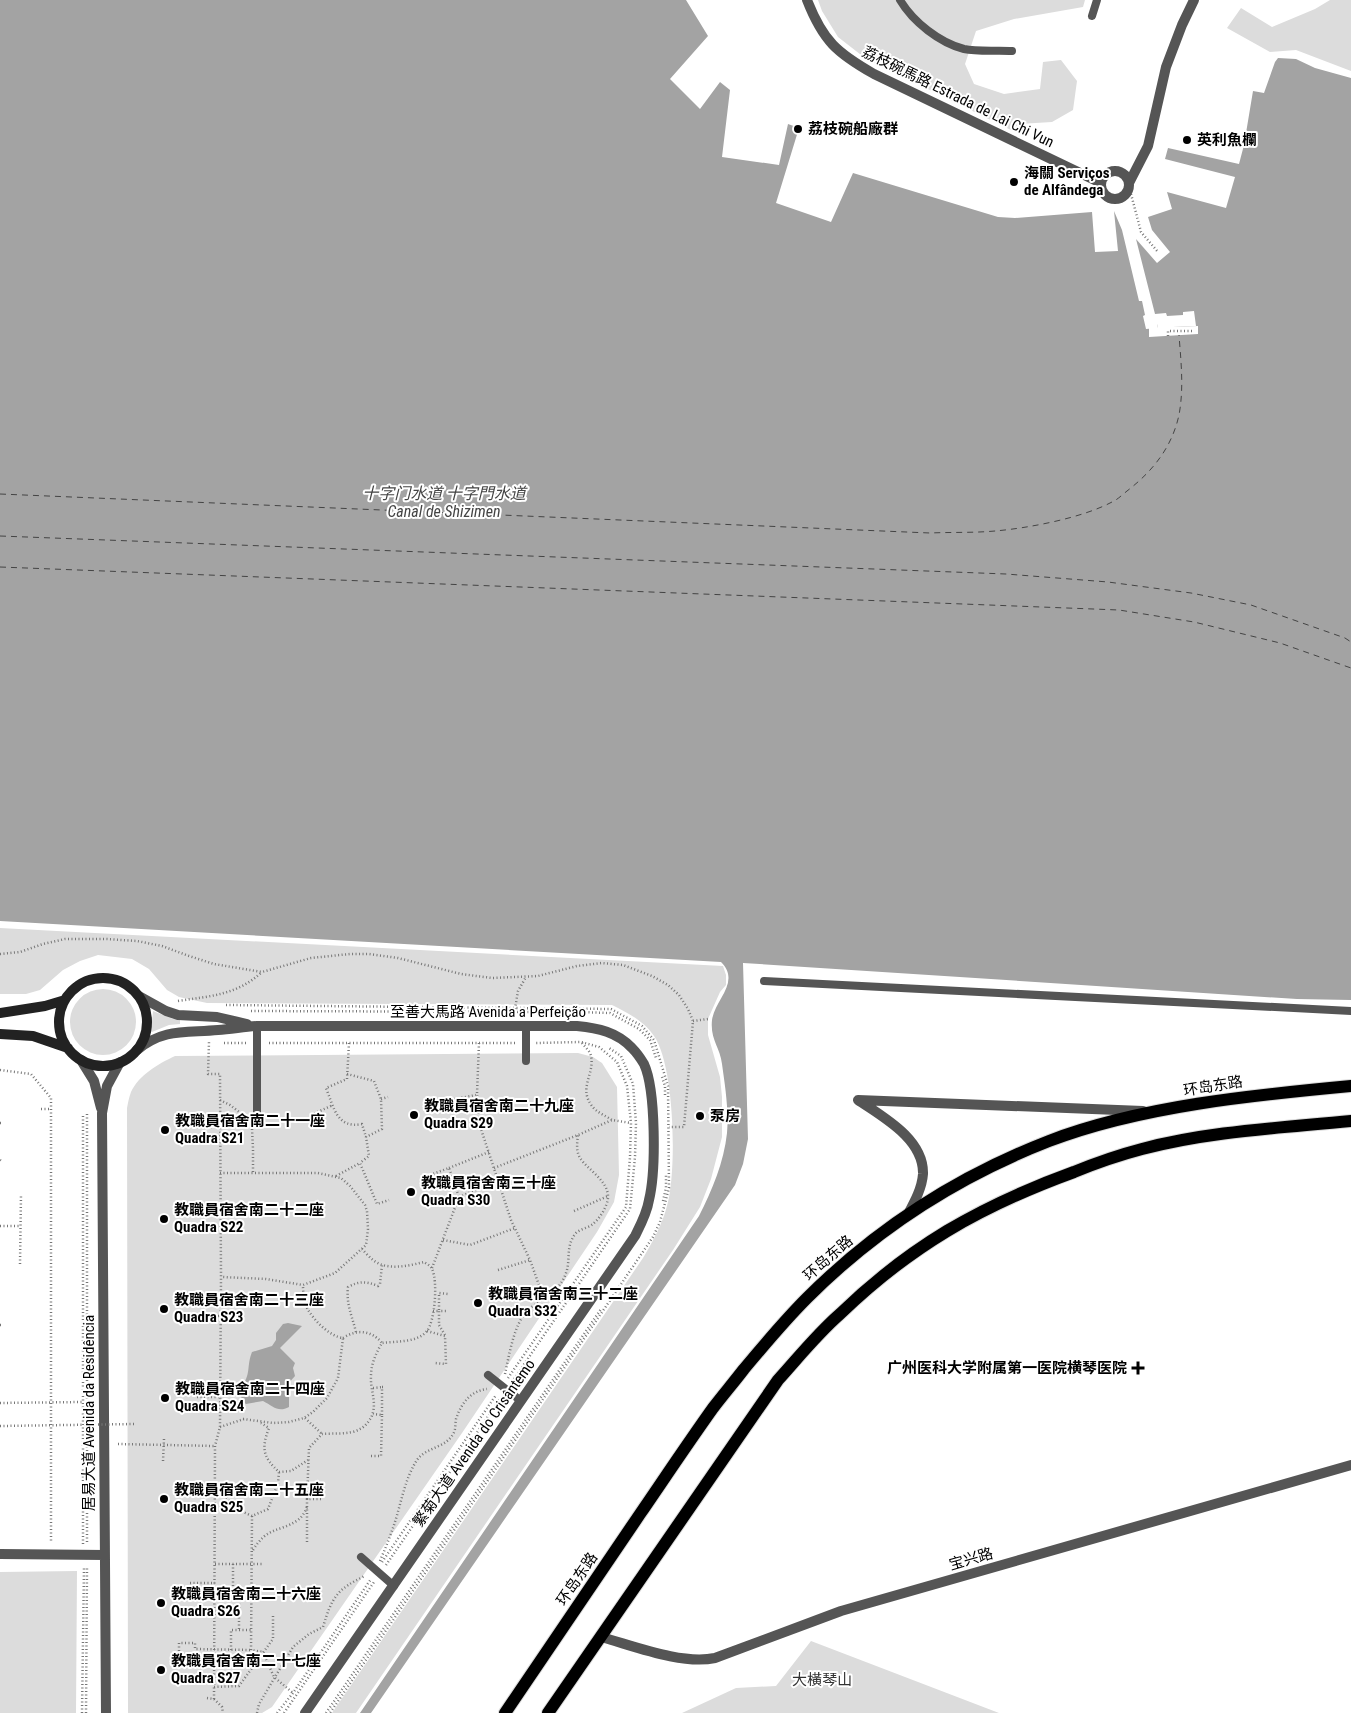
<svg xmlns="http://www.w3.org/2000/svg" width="1351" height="1713" font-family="'Roboto Condensed','Noto Sans SC',sans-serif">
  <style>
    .green { fill: #dcdcdc }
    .water { fill: #a3a3a3 }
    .pier { fill: #fff }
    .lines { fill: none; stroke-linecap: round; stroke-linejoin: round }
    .ferry { stroke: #444; stroke-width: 1; stroke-dasharray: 6 5; stroke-linecap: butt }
    .primary-casing { stroke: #dbdbdb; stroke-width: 14 }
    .path { stroke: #777; stroke-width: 2.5; stroke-dasharray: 1 2.5; stroke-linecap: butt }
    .lane { stroke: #555; stroke-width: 8 }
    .street { stroke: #555; stroke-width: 10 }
    .secondary { stroke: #222; stroke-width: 10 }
    .primary { stroke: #000; stroke-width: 12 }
    .path-bridge { stroke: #777; stroke-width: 2.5; stroke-dasharray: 1 2.5; stroke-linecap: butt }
    .poi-dot { fill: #000; stroke: #fff; stroke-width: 2 }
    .labels { text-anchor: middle; stroke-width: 4; stroke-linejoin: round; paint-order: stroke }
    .street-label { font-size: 15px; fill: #000; stroke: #fff }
    .poi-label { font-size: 15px; font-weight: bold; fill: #000; stroke: #fff; text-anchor: start }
    .park-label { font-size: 15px; fill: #333; stroke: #fff }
    .water-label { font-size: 16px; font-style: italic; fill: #444; stroke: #fff }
  </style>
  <rect width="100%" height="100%" fill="#fff"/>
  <!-- green -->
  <path class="green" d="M818,0H1085L1083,7L1014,19L976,31L965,64L974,84L1004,94L1040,89L1043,62L1061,60L1077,81L1073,110L1052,122L1019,124L1013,131L865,58L838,37L822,11Z
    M1330,0H1351V71L1296,50L1270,52L1227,28L1241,8L1272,27L1315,9Z
    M0,928L723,966L726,975V985L720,992L708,1019V1035L720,1077L722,1097V1137L711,1179L700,1207L673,1250L356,1713H332L643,1258C653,1241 662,1225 667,1206C677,1172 675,1066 654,1036C644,1021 628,1013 612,1005L207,1003L179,997L167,990L149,969L132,959L98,955L80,961L63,970L40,990L26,994H0Z
    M70 1022a33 33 0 1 1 66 0a33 33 0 1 1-66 0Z
    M153,1011L173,1019L180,1020V1024L169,1025L152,1032L151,1031Z
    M578,1053L593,1057L602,1063L617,1087L619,1175L614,1202L597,1232L462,1433L272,1707L262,1713H128L127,1108C128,1103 129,1097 131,1092C139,1075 158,1064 175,1056Z
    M77,1571L76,1713H0V1572Z
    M811,1641L999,1713H682L736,1688L776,1686Z"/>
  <!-- water -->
  <path class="water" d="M0,0H686L708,36L670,79L700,109L720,82L730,90L722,157L779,165L788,124L799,128L776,203L831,222L853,173L998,217L1015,218L1092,212L1095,252L1118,251L1114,211L1122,230L1139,301H1142L1145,315L1143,316L1146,329L1158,328L1157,324H1173V327L1196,326L1194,311L1183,312V315L1167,316L1166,313L1155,314L1136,239L1157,263L1170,252L1152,230L1148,217L1172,209L1167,192L1226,208L1235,177L1165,159L1168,148L1239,164L1244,145L1253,91L1264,93L1275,62L1278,58L1296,59L1315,68L1351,78V1000L1297,999L743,963L748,1139L743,1164L735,1185L371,1713H360L699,1216C712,1190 724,1162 727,1133C729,1110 725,1086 722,1064C720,1047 710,1040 712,1020C715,999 741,982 721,962L0,921Z
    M288,1323L302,1326L280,1348L295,1363L293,1368L295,1376L287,1385L289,1392V1407C278,1413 273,1406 263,1401L246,1404L242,1401L240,1389C252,1374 246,1367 252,1352L272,1346L276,1340V1333L283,1324Z"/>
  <!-- pier -->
  <path class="pier" d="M1157,324H1173V327L1198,326V334L1149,337V328H1158Z"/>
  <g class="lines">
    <!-- ferry -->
    <path class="ferry" d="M0,494L930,533C952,532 973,533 995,531C1029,528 1082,518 1112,502C1117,500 1122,495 1127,491C1153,471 1172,447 1179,415C1184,388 1181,362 1179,335
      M0,536L1006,574L1108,582L1191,593L1251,605L1345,638L1351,642
      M0,567L1119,610L1194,622L1280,643L1351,668"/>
    <defs>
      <path id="primary" d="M505,1713C550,1647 595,1581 640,1514C664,1479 688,1443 713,1408C723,1395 734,1382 744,1369C764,1345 785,1320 807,1298C876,1229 959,1176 1049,1141C1140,1106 1254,1095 1351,1086
        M548,1713L778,1380C798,1358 817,1334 840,1314C872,1283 909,1254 947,1231C987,1207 1030,1188 1074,1172C1096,1163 1119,1155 1142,1149C1210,1131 1281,1128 1351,1121"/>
    </defs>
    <!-- primary casing -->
    <use href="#primary" class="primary-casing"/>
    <!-- path -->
    <path class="path" d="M1131,194L1141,232L1158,252
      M1168,336V331H1192
      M0,954L20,952L43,944L65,939H107L137,941L162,946L189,956L214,964L262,972L311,958L350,954H369L398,958L461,974L492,978L538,976L577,966L602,963L623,965L652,976L668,985L679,995L688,1009L693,1021L684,1127H669
      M178,1001C211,996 237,995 262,972
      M226,1005L611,1009L642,1026L654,1040L668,1086L669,1188L660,1222L653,1237L330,1713
      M515,1009L518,991L526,977
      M251,1011L552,1012
      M578,1012L610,1013L639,1029L650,1040L656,1058
      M693,1021L708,1019
      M224,1043H246
      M269,1043H516
      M349,1043L347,1079L326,1088C334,1108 337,1129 362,1124L366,1137
      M479,1043L477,1094L479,1123L511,1220L530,1260L544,1299
      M582,1043C585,1047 590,1051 591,1056C595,1074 578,1088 592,1106C596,1112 606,1116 612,1120
      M0,1070L31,1074L51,1098V1542
      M347,1074L374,1081L381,1099L382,1129L366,1137L369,1156L360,1163
      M662,1077L665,1086V1096
      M381,1099L388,1097
      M220,1100L230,1105L246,1117
      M434,1103L476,1095
      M41,1109H51
      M87,1114V1544
      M311,1115L333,1105
      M0,1123H1
      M197,1127H220
      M252,1129L253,1149V1173
      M0,1160L1,1161
      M449,1168L489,1152
      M494,1168L578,1135L612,1120L631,1123
      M220,1173H318L341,1178L350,1186L365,1205L367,1211L368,1229L366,1245L335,1273L303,1285L266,1279L222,1277
      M430,1175L449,1168L459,1197L432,1268
      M336,1176L360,1163L377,1204L389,1200
      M459,1197L498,1181
      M663,1201L666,1188V1174
      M197,1208L221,1206
      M574,1211L608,1196
      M0,1226H20
      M443,1240L470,1245L515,1228
      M20,1264L21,1194
      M498,1270L530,1260
      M433,1311H439V1293L448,1294
      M197,1315L221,1316
      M0,1325H3
      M427,1331L445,1336L446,1364L435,1363
      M356,1332C352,1316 346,1304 348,1287C359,1281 366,1281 378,1286L380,1284L382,1265
      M445,1335L439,1325V1311H448
      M343,1338C357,1329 371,1330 382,1343
      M505,1374C509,1356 514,1323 528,1310C542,1298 560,1292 566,1273C571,1260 565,1246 576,1233C580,1229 588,1228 593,1224C600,1218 607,1207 608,1198C609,1181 588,1170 580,1158C576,1151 577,1143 578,1135
      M508,1378L626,1207L630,1157L631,1123L627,1086L617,1062L599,1047L581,1042L536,1043
      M512,1382L630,1209L635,1157L636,1123L633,1084L621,1056L609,1048
      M373,1388L383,1387
      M197,1397H220
      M0,1403L82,1402
      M382,1415V1387H384
      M305,1418L322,1434
      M243,1419L273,1423L289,1422L304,1418L313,1412L327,1398L338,1378L343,1338C329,1336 315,1321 308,1310C304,1303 303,1293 303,1285
      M220,1427L244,1419
      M118,1444L215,1446
      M371,1456H381L382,1415L373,1414
      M163,1461L164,1439
      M279,1472L291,1471L308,1460
      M216,1488L227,1498L235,1508L252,1516L268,1509L278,1483L279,1472C263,1457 261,1449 269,1428L261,1423
      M195,1491H215
      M307,1499L309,1448L322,1434C333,1433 350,1435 360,1429C365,1427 368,1422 371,1418C378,1403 370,1391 371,1376C371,1364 376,1353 382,1343C396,1341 417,1343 427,1331C435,1321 438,1281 432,1269C431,1266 427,1264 424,1262C408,1266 387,1271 373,1260C369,1257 365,1252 362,1249
      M252,1516L251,1650L263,1652L274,1677L293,1693
      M307,1542V1499H321
      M83,1544V1114
      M253,1550C268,1526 278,1533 298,1520C302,1517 305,1512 307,1507
      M380,1561C385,1549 390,1537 394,1525C401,1504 405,1478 417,1460C426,1447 446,1448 453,1434C456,1430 455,1424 456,1419C461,1404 470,1391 487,1389
      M382,1562L496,1395
      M215,1564H262
      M233,1564V1591H239V1630
      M386,1565L500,1399
      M190,1583H215
      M252,1595L258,1596
      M231,1650V1630H251
      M179,1651V1643H195V1649L251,1650
      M214,1687L239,1686L273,1639V1614
      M207,1698L214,1699L215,1446L220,1427L221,1277L220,1074H208L209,1042
      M214,1699L222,1707L223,1713
      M82,1713L84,1567
      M86,1713L87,1567
      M257,1713L259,1704L293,1647L309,1634L323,1627C332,1597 337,1589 365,1576
      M277,1713L293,1693L371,1579
      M284,1713L374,1582
      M326,1713L601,1309"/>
    <!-- lane -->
    <path class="lane" d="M900,0C913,22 940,43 964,49C978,52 998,50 1012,51
      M1092,16L1097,0
      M764,981L1351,1011
      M526,1025V1061
      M257,1026V1120
      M488,1375L521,1401
      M361,1557L394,1586"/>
    <!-- street -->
    <path class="street" d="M807,0C823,41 837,53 874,74L1101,183
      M1101 185a14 14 0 1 1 28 0a14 14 0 1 1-28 0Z
      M1129,183L1148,146L1166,67L1182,25L1194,0
      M139,996L166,1011L178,1015L217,1017L247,1024
      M137,1050C164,1028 186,1033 218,1030C231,1029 244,1027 257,1026H577C598,1028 617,1032 632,1048C636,1052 641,1059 644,1064C656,1090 656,1171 649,1200C647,1213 641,1224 635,1236L305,1713
      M81,1060L94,1081L101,1108
      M908,1214C915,1201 922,1188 923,1174C924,1139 883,1117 858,1100L1143,1111
      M0,1554L105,1555
      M601,1637C634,1646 682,1665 715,1658L841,1611L1351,1465
      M106,1713L102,1113L107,1086L120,1062"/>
    <!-- secondary -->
    <path class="secondary" d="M59 1022a44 44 0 1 1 88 0a44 44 0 1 1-88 0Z
      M0,1013L45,1006L65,1000
      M0,1034L33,1036L68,1048"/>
    <!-- primary -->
    <use href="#primary" class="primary"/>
    <!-- path-bridge -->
    <path class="path-bridge" d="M0,1426L135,1424"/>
  </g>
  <!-- markers -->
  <g class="poi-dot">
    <circle cx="798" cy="129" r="5"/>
    <circle cx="1187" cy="140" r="5"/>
    <circle cx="1014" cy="182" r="5"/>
    <circle cx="414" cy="1115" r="5"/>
    <circle cx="700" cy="1116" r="5"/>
    <circle cx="165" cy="1130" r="5"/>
    <circle cx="411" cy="1192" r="5"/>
    <circle cx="164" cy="1219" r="5"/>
    <circle cx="478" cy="1303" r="5"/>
    <circle cx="164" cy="1309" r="5"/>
    <path d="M1135.5 1360.5h5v5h5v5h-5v5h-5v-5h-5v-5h5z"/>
    <circle cx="165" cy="1398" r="5"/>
    <circle cx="164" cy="1499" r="5"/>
    <circle cx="161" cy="1603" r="5"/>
    <circle cx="161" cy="1670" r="5"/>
  </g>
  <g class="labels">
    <!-- street labels -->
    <g class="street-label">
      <text transform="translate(958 97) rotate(26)" y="5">荔枝碗馬路 Estrada de Lai Chi Vun</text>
      <text x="488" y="1017">至善大馬路 Avenida a Perfeição</text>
      <text transform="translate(1213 1086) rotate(-9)" y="5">环岛东路</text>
      <text transform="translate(828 1258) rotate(-41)" y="5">环岛东路</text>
      <text transform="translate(89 1413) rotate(-90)" y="5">居易大道 Avenida da Residência</text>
      <text transform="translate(474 1443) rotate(-55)" y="5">繁菊大道 Avenida do Crisântemo</text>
      <text transform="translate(971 1559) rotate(-16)" y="5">宝兴路</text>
      <text transform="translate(577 1579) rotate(-56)" y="5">环岛东路</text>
    </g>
    <!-- poi labels -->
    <g class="poi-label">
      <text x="808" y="134">荔枝碗船廠群</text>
      <text x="1197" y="145">英利魚欄</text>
      <text x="1024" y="178">海關 Serviços<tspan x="1024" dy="17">de Alfândega</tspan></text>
      <text x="424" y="1111">教職員宿舍南二十九座<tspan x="424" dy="17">Quadra S29</tspan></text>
      <text x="710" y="1121">泵房</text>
      <text x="175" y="1126">教職員宿舍南二十一座<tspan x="175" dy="17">Quadra S21</tspan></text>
      <text x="421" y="1188">教職員宿舍南三十座<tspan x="421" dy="17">Quadra S30</tspan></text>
      <text x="174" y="1215">教職員宿舍南二十二座<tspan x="174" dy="17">Quadra S22</tspan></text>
      <text x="488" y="1299">教職員宿舍南三十二座<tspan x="488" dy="17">Quadra S32</tspan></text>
      <text x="174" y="1305">教職員宿舍南二十三座<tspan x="174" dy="17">Quadra S23</tspan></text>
      <text x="1127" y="1373" text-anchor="end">广州医科大学附属第一医院横琴医院</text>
      <text x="175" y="1394">教職員宿舍南二十四座<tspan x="175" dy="17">Quadra S24</tspan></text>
      <text x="174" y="1495">教職員宿舍南二十五座<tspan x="174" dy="17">Quadra S25</tspan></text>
      <text x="171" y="1599">教職員宿舍南二十六座<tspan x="171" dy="17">Quadra S26</tspan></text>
      <text x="171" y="1666">教職員宿舍南二十七座<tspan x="171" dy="17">Quadra S27</tspan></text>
    </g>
    <!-- park labels -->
    <g class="park-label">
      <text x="822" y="1685">大橫琴山</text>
    </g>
    <!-- water labels -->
    <g class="water-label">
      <text x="444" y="499">十字门水道 十字門水道<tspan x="444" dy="18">Canal de Shizimen</tspan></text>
    </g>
  </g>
</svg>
